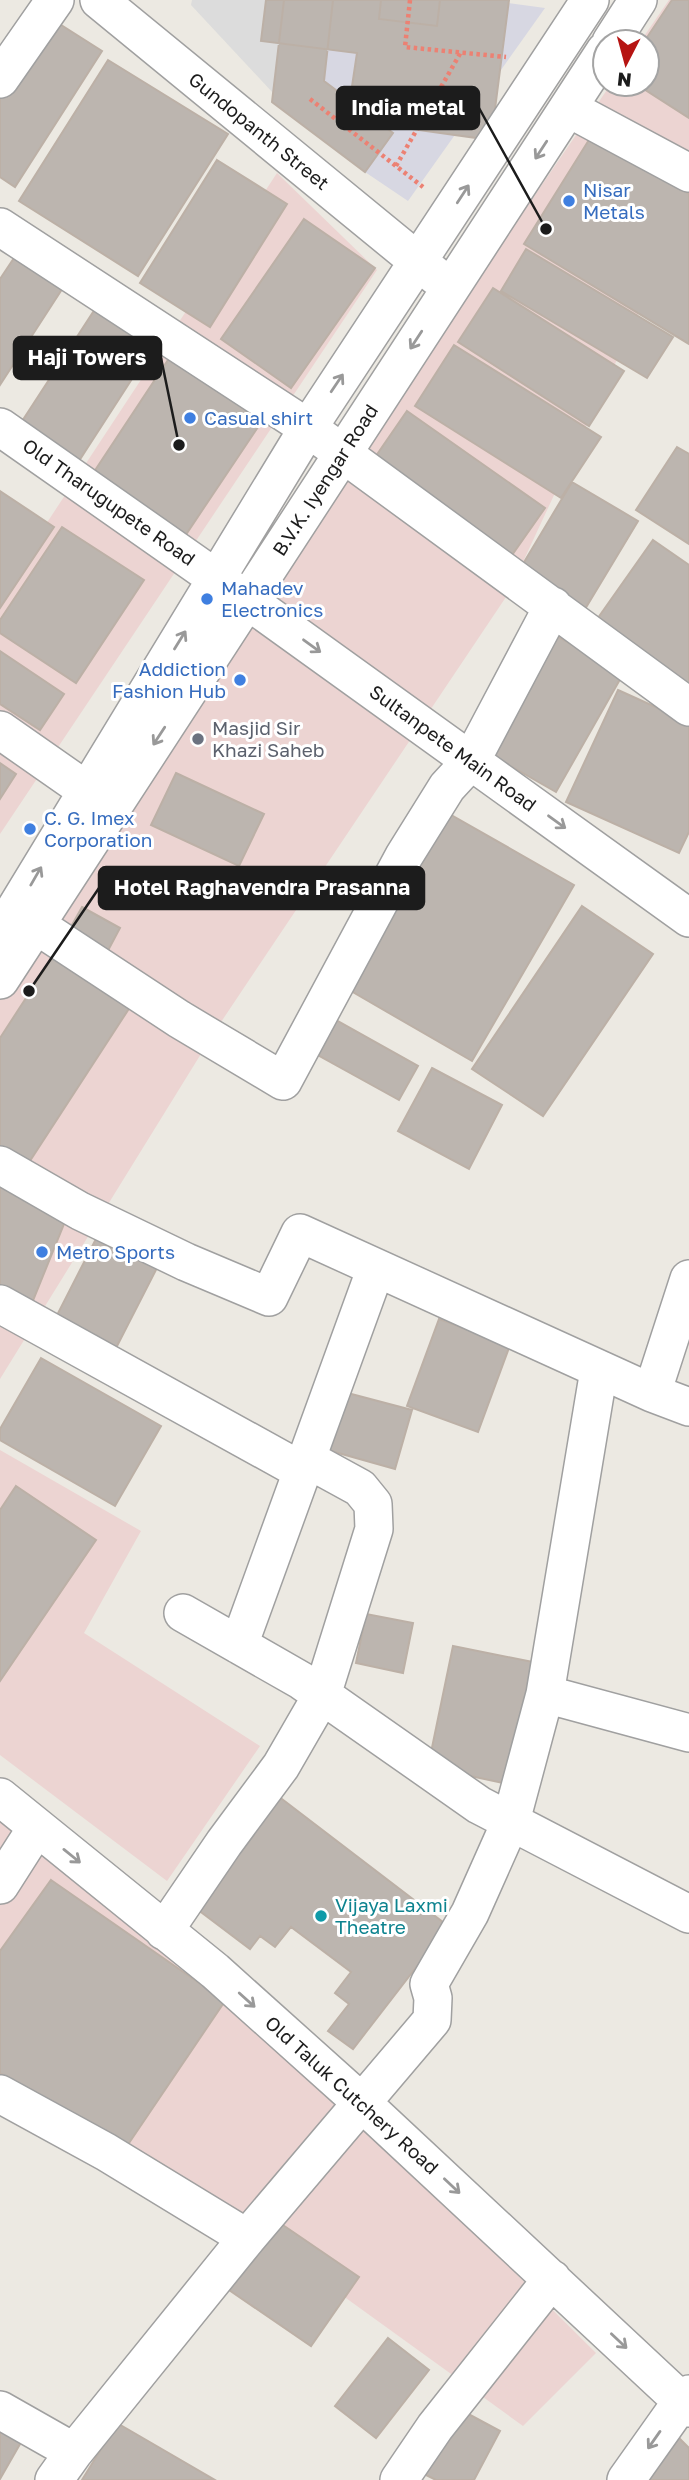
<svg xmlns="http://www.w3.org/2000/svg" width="689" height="2480" font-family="'Golos Text',sans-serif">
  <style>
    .commercial { fill: #ecd4d2 }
    .parking { fill: #dcdcdc }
    .plaza { fill: #d7d7e2 }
    .building { fill: #bcb5af; stroke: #bcb0a6; stroke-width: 2 }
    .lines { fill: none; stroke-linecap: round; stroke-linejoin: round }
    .minor-casing { stroke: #a0a0a0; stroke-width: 40 }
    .path { stroke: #ec8173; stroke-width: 4.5; stroke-dasharray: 3.5 3.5; stroke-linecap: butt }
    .minor { stroke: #fff; stroke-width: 37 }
    .oneway { stroke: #999 }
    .shop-dot { fill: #3f7fe0; stroke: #fff; stroke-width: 2.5 }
    .worship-dot { fill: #6b7280; stroke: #fff; stroke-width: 2.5 }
    .culture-dot { fill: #0f9aa8; stroke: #fff; stroke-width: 2.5 }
    .labels { text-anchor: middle; stroke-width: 6; stroke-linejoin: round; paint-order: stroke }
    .street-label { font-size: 19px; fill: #1c1c1c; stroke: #fff }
    .shop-label { font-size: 19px; fill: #366cbe; stroke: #fff; text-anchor: start }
    .worship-label { font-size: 19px; fill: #5b616d; stroke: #fff; text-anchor: start }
    .culture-label { font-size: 19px; fill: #0d838f; stroke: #fff; text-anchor: start }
    .leader { fill: none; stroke: #1c1c1c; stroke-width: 2.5 }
    .callout-dot { fill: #1c1c1c; stroke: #fff; stroke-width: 2.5 }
    .callout { fill: #1c1c1c; stroke: #1c1c1c; stroke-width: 2.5 }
    .callout-label { font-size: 21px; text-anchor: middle; font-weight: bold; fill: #fff }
  </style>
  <rect width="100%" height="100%" fill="#ece9e2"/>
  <!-- commercial -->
  <path class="commercial" d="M669,0H689V205L508,594L217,1028L0,1379V985L267,586L611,84H647V42H640Z
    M277,173L377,270L0,834V594Z
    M0,1450L141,1531L84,1633L260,1746L167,1881L0,1755Z
    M0,1820L344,2103L596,2353L523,2426L166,2168L0,2071Z"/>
  <!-- parking -->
  <path class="parking" d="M192,0H284L273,93L191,5Z"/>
  <!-- plaza -->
  <path class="plaza" d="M333,0H485L545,8L408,201L365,172L393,133L324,81Z"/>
  <!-- building -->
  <path class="building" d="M266,0H509L491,140L347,120L357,53L261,41Z
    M284,0H333L324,81L393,133L365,172L272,102Z
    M381,0H440L437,26L379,19Z
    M672,0H689V118L636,84H647V42H644Z
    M47,16L102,51L15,187L0,177V89Z
    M108,60L228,134L138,276L19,201Z
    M592,135L689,194V344L524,244Z
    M217,160L287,204L210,327L140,283Z
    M304,219L375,268L291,388L221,339Z
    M526,249L673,337L647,378L501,291Z
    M18,252L66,283L0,385V279Z
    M493,288L624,371L589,426L458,342Z
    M101,300L159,337L75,467L17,429Z
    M454,345L601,437L561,498L415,406Z
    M174,351L268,412L183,539L90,478Z
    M407,411L545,508L505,565L367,469Z
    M677,447L689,454V544L636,510Z
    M572,482L638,521L585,609L520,569Z
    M0,491L54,527L0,608Z
    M62,527L144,580L76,683L0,633V620Z
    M653,540L689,565V692L593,625Z
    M553,634L623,674L556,792L486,752Z
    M0,651L64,694L40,730L0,704Z
    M618,690L689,722V832L679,853L566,802Z
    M0,763L16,774L0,799Z
    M176,773L264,814L239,866L151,825Z
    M446,812L574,885L472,1061L344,987Z
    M582,906L653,954L543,1116L472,1069Z
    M82,907L120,928L105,956L67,934Z
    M54,955L132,1004L24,1170L0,1154V1038Z
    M327,1015L418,1066L399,1100L307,1049Z
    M432,1068L502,1105L469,1169L398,1131Z
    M0,1187L68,1214L32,1303L0,1291Z
    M101,1229L161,1260L113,1354L53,1323Z
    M439,1319L510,1345L478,1432L407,1406Z
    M41,1358L161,1426L115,1506L0,1440V1429Z
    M340,1391L412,1410L395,1469L324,1449Z
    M16,1486L96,1540L0,1681V1510Z
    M366,1614L413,1623L403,1673L356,1663Z
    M453,1646L533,1662L508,1784L428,1767Z
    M278,1796L448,1926L353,2049L328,2031L349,2004L335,1993L351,1972L291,1927L275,1947L260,1936L250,1949L193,1906Z
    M51,1880L225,2001L127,2146L0,2073V1951Z
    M277,2221L359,2277L311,2346L229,2290Z
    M388,2338L429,2370L376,2438L335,2406Z
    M459,2409L500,2431L474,2480H436L424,2474Z
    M0,2423L24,2437L0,2479Z
    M117,2423L215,2480H82Z
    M679,2438L689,2448V2480H639Z"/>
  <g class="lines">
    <defs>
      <path id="minor" d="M99,0L437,277
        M611,42L638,0
        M0,79L55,0
        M568,108L689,173
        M0,227L308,428L689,707
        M0,427L247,600L689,918
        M0,730L86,790
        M36,925L179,1019L283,1081L404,856L447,787L471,761L553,606
        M0,934L308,428L590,0
        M0,980L605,51
        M0,1165L80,1211L186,1262L269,1297L300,1233L652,1393L689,1407
        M0,1304L302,1471
        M652,1393L689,1279
        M183,1613L302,1681L479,1805L689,1914
        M239,1645L376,1268
        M545,1694L689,1733
        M0,1797L215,1971L361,2102L689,2408
        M0,1885L37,1827
        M164,1931L224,1843L281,1766L322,1695L374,1529L373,1504L360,1488L307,1459
        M0,2094L106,2152L247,2238
        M0,2410L74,2452
        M54,2480L74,2452L247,2238L432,2020L433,1998L429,1984L470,1913L511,1821L545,1694L599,1370
        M399,2480L435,2427L552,2279
        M626,2480L682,2401L689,2394"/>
    </defs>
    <!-- minor casing -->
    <use href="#minor" class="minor-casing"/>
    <!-- path -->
    <path class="path" d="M410,0L405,47L506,57
      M310,99L423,187
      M396,166L461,52"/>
    <!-- minor -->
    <use href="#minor" class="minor"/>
  </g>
  <!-- one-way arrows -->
  <defs><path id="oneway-shaft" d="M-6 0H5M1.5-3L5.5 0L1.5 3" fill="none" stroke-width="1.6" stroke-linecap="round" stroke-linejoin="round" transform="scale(1.75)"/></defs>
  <g class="oneway">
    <use href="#oneway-shaft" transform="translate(541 150) rotate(123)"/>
    <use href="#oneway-shaft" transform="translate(463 194) rotate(-57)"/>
    <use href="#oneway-shaft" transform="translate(416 340) rotate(123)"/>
    <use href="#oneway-shaft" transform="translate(337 383) rotate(-56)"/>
    <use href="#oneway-shaft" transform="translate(180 640) rotate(-58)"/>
    <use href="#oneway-shaft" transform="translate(312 646) rotate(36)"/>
    <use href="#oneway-shaft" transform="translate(159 736) rotate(123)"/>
    <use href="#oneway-shaft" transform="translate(557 822) rotate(36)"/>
    <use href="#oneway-shaft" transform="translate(36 876) rotate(-60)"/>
    <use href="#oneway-shaft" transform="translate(72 1856) rotate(39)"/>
    <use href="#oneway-shaft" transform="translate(247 2000) rotate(42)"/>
    <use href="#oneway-shaft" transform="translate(452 2186) rotate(43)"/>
    <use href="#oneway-shaft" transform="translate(619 2341) rotate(43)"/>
    <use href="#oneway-shaft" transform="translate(654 2440) rotate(125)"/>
  </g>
  <!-- markers -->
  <g class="shop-dot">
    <circle cx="569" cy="201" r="7"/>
    <circle cx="190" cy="418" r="7"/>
    <circle cx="207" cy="599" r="7"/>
    <circle cx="240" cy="680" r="7"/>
    <circle cx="30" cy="829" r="7"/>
    <circle cx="42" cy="1252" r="7"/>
  </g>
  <circle class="worship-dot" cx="198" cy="739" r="7"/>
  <circle class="culture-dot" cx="321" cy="1916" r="7"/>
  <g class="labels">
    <!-- street labels -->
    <g class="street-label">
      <text transform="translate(259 131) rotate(39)" y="7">Gundopanth Street</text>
      <text transform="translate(325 480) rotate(-57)" y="7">B.V.K. Iyengar Road</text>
      <text transform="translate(109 502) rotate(35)" y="7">Old Tharugupete Road</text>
      <text transform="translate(453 748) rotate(36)" y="7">Sultanpete Main Road</text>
      <text transform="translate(352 2095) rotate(42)" y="7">Old Taluk Cutchery Road</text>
    </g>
    <!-- shop labels -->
    <g class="shop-label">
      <text x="583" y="197">Nisar<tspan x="583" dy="22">Metals</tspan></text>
      <text x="204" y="425">Casual shirt</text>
      <text x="221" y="595">Mahadev<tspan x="221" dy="22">Electronics</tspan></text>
      <text x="226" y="676" text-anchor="end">Addiction<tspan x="226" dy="22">Fashion Hub</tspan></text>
      <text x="44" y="825">C. G. Imex<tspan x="44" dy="22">Corporation</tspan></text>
      <text x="56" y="1259">Metro Sports</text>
    </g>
    <!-- worship labels -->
    <g class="worship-label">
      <text x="212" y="735">Masjid Sir<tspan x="212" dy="22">Khazi Saheb</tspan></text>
    </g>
    <!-- culture labels -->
    <g class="culture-label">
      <text x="335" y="1912">Vijaya Laxmi<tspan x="335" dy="22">Theatre</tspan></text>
    </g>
  </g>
  <!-- callouts -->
  <path class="leader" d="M546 229L479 108M179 445L161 358M29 991L99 888"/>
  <g class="callout-dot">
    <circle cx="546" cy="229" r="7"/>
    <circle cx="179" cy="445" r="7"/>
    <circle cx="29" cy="991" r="7"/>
  </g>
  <g class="callout">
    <rect x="337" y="87" width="142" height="42" rx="7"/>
    <rect x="14" y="337" width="147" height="42" rx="7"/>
    <rect x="99" y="867" width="325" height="42" rx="7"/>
  </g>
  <g class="callout-label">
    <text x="408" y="115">India metal</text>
    <text x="87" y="365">Haji Towers</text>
    <text x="262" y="895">Hotel Raghavendra Prasanna</text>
  </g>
  <!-- north arrow -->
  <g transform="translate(626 63) rotate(186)"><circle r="33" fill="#ffffff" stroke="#a4a4a4" stroke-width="2"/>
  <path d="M0-5L12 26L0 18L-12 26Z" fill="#b61412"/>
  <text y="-10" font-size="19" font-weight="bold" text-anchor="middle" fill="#1c1c1c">N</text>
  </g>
</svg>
